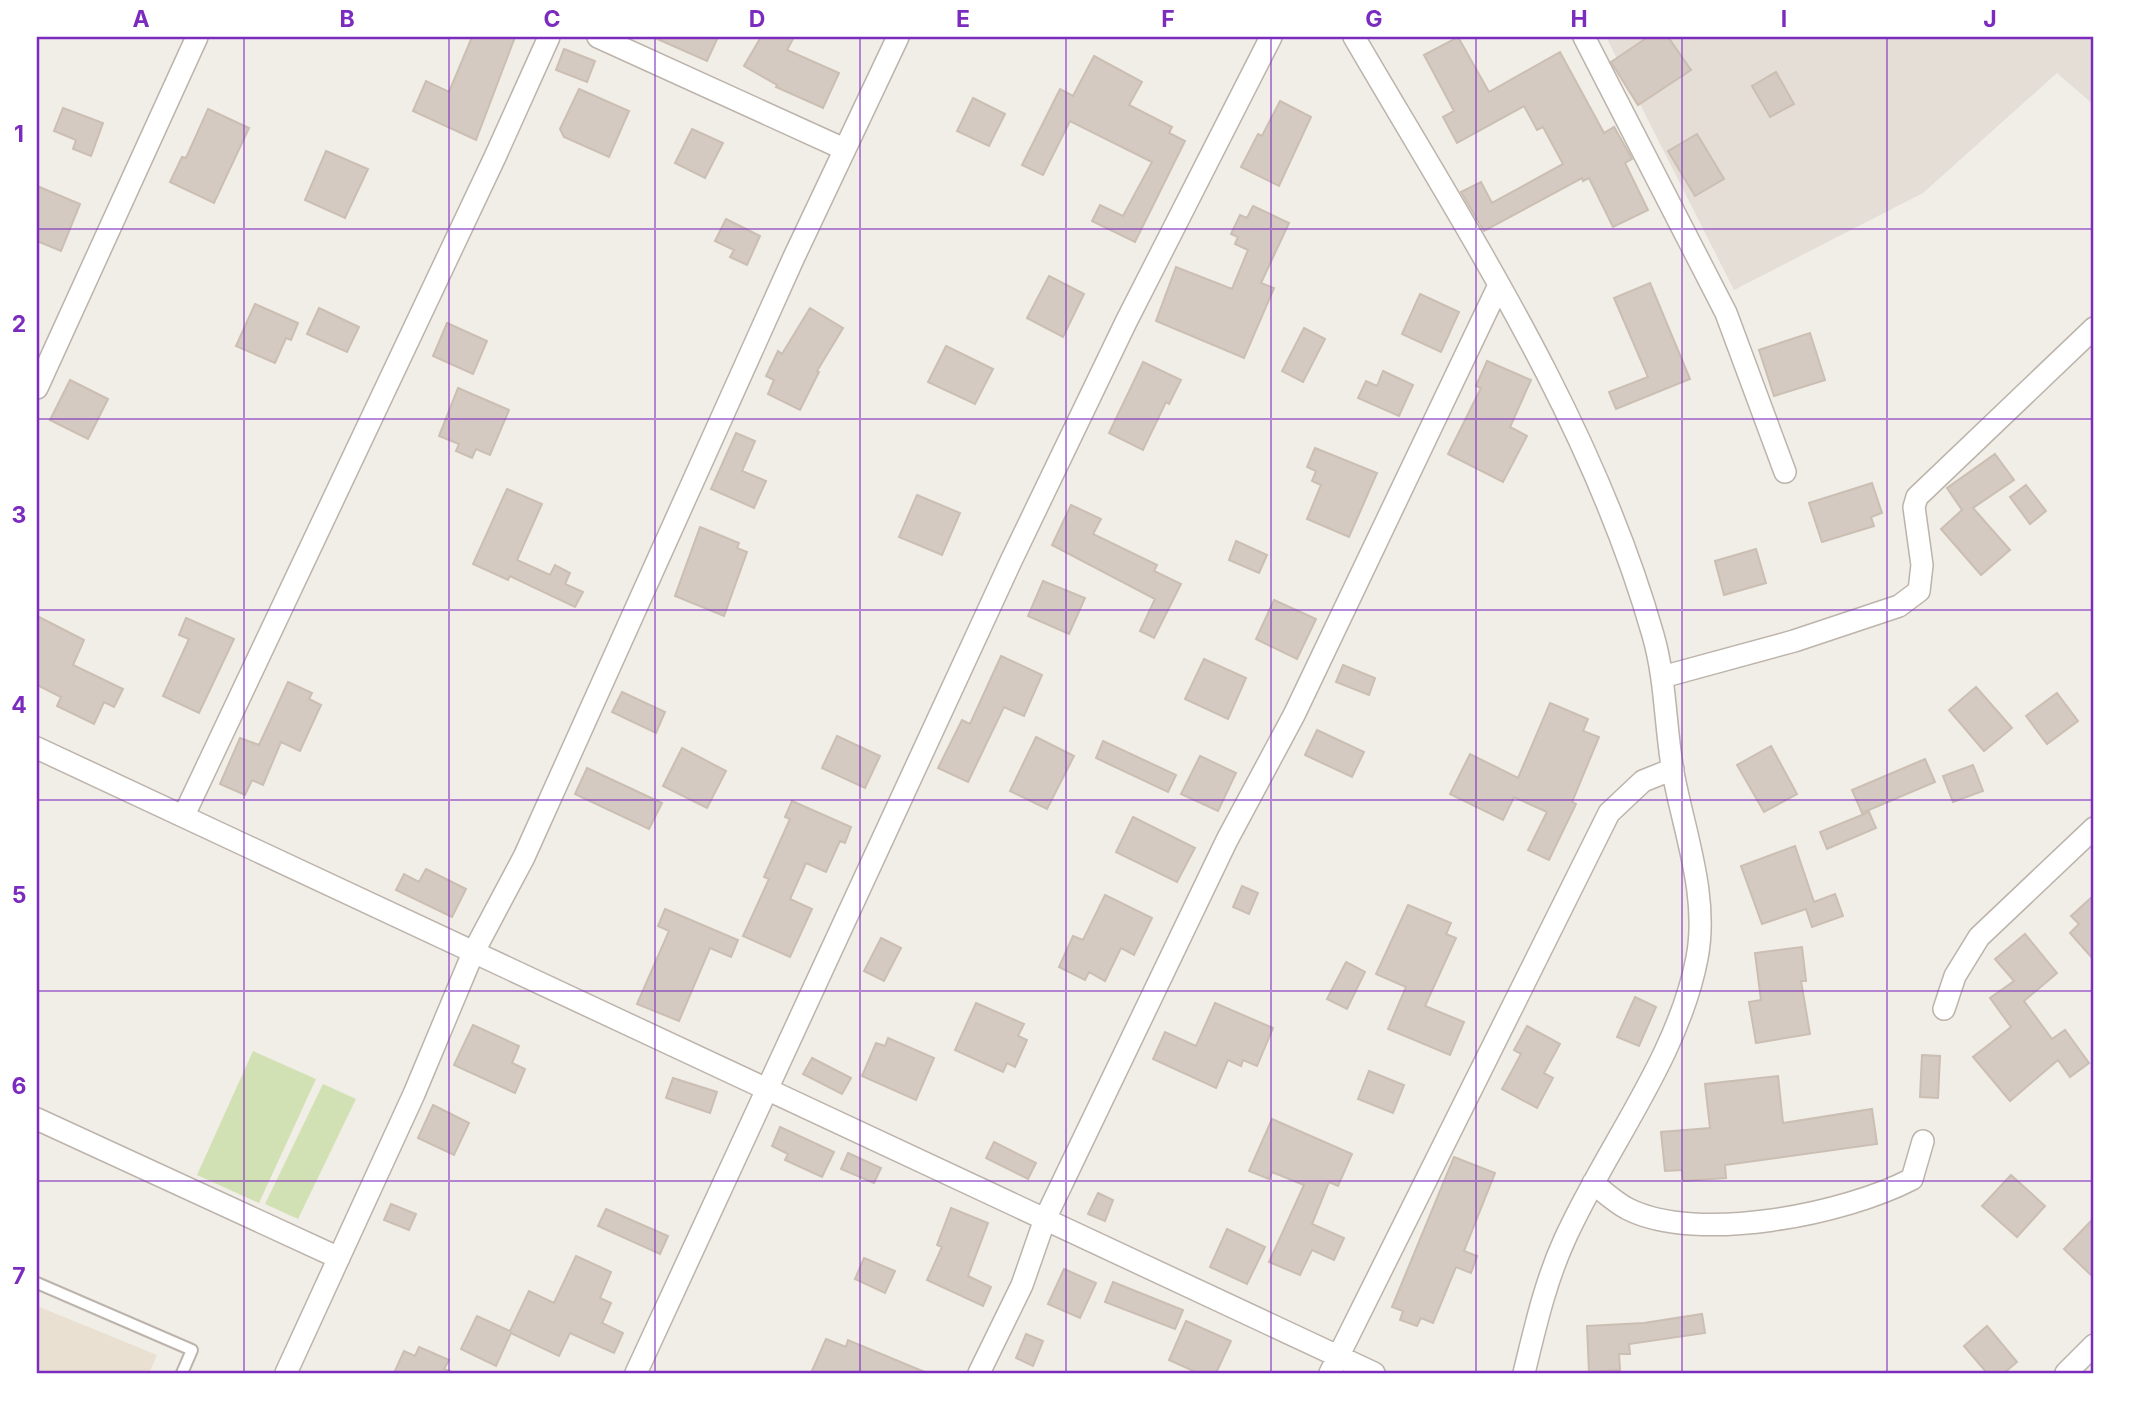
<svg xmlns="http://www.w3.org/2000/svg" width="2131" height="1410" font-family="Inter,sans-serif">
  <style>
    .residential { fill: #e5ded6 }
    .education { fill: #e9e0d2 }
    .green { fill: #d2e1b4 }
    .building { fill: #d5cac1; stroke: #cbbeb2; stroke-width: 2 }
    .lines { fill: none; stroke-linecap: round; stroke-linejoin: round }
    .lane-casing { stroke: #bcb3ab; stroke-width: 14 }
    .street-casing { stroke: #bcb3ab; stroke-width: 24 }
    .lane { stroke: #fff; stroke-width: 10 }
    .street { stroke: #fff; stroke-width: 21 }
    .grid { fill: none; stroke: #7b2cbf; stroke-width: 2; stroke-opacity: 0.55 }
    .neatline { fill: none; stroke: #7b2cbf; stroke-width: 2.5 }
    .grid-label { font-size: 23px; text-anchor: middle; font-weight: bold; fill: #7b2cbf }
  </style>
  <rect width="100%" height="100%" fill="#f1ede7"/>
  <!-- residential -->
  <path class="residential" d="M1606,37H2094V105L2057,73L1923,193L1734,290Z"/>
  <!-- education -->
  <path class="education" d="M37,1306L157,1355L149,1373H37Z"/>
  <!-- green -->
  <path class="green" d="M253,1051L316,1079L259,1203L197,1175Z
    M323,1084L356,1099L298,1219L265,1204Z"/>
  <!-- building -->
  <path class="building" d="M472,37H515L476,140L413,111L426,81L449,92Z
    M653,37H718L707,61Z
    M761,37H794L787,50L839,73L823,108L776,87L777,85L744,66Z
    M1458,37L1489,92L1560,52L1604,133L1614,127L1630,155L1632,159L1625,163L1648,210L1613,227L1589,178L1583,181L1582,178L1484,231L1461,192L1481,182L1492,203L1563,164L1543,127L1537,130L1524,106L1457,143L1443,117L1454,111L1424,55Z
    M1648,37H1668L1691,70L1638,105L1611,62Z
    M564,49L595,61L587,82L556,70Z
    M1094,56L1142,82L1129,105L1172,127L1169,133L1185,141L1135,242L1092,221L1100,205L1123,216L1152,162L1070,121L1043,175L1022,165L1060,89L1073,96Z
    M1776,72L1794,104L1770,117L1752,86Z
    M579,89L629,111L609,157L564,137L560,129Z
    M973,98L1005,114L989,146L957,131Z
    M1280,101L1311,117L1279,186L1241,167L1258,134L1262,136Z
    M63,108L103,123L91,156L73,149L76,140L54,131Z
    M208,109L249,128L214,203L170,182L182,157L186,158Z
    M692,129L723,143L705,178L675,163Z
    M1697,134L1724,179L1695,196L1668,151Z
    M326,151L368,169L345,218L305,200Z
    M37,186L80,204L61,251L37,241Z
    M1253,206L1289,223L1261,283L1274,288L1244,358L1156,321L1176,267L1232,289L1248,250L1235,244L1238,237L1231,234L1240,215L1247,218Z
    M726,219L760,236L747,265L730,257L734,250L715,241Z
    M1049,276L1084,294L1063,337L1027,318Z
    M1650,283L1690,379L1616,409L1609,392L1648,377L1614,298Z
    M1420,294L1459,312L1441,352L1402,334Z
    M255,304L298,323L291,340L286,338L275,363L236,346Z
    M319,308L359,327L347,352L307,334Z
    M810,308L843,328L817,371L819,372L800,410L768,394L774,380L766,376L778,351L782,354Z
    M447,323L487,341L473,374L433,356Z
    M1304,328L1325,339L1303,382L1282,371Z
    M1810,333L1825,380L1774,396L1759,350Z
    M946,346L993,369L975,404L928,382Z
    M1487,361L1531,380L1510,427L1527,436L1503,482L1448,454L1481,388L1476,386Z
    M1143,362L1181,380L1169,404L1166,402L1143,450L1109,433Z
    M1383,371L1413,385L1399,416L1358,398L1366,381L1377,386Z
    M70,380L108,399L88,439L50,420Z
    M458,388L509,410L490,455L476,449L472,458L456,451L459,444L439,436Z
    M736,433L755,441L742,471L766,481L754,508L711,489Z
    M1315,448L1377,473L1349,537L1307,519L1321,485L1312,481L1316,471L1307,467Z
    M1995,454L2014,480L1973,508L2010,550L1981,575L1941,529L1962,510L1947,488Z
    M1872,483L1882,513L1871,517L1874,526L1822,542L1809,503Z
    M2026,485L2046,511L2030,524L2010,497Z
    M507,489L542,504L517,560L550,575L555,565L570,573L565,584L583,592L575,607L510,576L508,580L473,564Z
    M917,495L960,513L942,555L899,537Z
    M1071,505L1101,519L1093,534L1157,565L1154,571L1181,584L1154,638L1140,631L1155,599L1052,545Z
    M700,527L739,543L737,548L747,552L724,616L675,596Z
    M1236,541L1267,555L1259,573L1229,560Z
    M1756,549L1766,583L1724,595L1715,561Z
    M1043,581L1085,598L1069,634L1028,616Z
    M1274,600L1316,619L1297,659L1256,639Z
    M37,616L84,640L73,665L123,689L114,707L104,702L94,724L57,706L61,697L37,685Z
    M186,618L234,639L199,713L163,696L189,639L179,635Z
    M1001,656L1042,675L1024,716L1004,707L968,782L938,768L962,720L970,724Z
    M1204,659L1246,678L1228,719L1185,699Z
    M1343,665L1375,678L1369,695L1336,682Z
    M288,682L312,693L309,699L321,705L300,751L281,742L263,785L252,780L245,795L220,784L240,738L259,745Z
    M1976,687L2012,728L1984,751L1949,710Z
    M622,692L665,712L656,733L612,712Z
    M2057,693L2078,721L2047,744L2026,716Z
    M1550,703L1588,719L1583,731L1599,737L1572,802L1576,804L1549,860L1528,850L1547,812L1514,797L1503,820L1450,794L1470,754L1518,778Z
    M1317,730L1364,752L1352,777L1305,755Z
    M837,736L880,756L865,788L822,768Z
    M1036,737L1074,756L1047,809L1010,791Z
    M1103,741L1176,775L1168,792L1096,758Z
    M1771,746L1797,794L1764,812L1737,765Z
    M682,748L726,771L707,808L663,786Z
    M1200,756L1236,773L1218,811L1181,794Z
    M1925,759L1935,782L1862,813L1852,790Z
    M1973,765L1983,791L1953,802L1943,776Z
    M587,768L662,803L649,829L575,794Z
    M792,801L851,827L845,843L840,841L826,872L806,863L790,899L812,909L790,957L743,936L769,879L764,877L790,819L785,817Z
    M1869,812L1876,828L1827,849L1820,832Z
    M1133,817L1195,848L1177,882L1116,852Z
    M1795,846L1814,902L1835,894L1843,916L1812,927L1806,909L1762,924L1741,866Z
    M426,869L466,889L452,917L396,890L404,874L419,882Z
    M1242,886L1258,893L1249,914L1233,907Z
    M1105,895L1152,918L1134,955L1121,948L1105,981L1089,972L1085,980L1059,967L1073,936L1083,940Z
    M2094,895V960L2070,933L2079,924L2071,916Z
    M1408,905L1451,923L1446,934L1456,938L1425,1006L1464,1022L1450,1055L1388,1029L1406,987L1376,974Z
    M665,909L738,940L731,957L710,948L679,1021L637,1004L669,931L658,926Z
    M2025,934L2057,973L2024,1001L2052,1039L2065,1030L2089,1063L2070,1077L2058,1060L2010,1101L1973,1057L2011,1027L1990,998L2014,981L1995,959Z
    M881,938L901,948L884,981L864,971Z
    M1802,947L1806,981H1801L1810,1034L1756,1043L1749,1002L1761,1000L1755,953Z
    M1346,962L1365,972L1347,1009L1327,999Z
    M1635,997L1656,1007L1639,1046L1617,1037Z
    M976,1003L1024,1024L1018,1036L1027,1040L1015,1067L1007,1063L1003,1072L955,1050Z
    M1215,1003L1273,1028L1257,1066L1243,1060L1241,1066L1228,1060L1216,1088L1153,1059L1165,1032L1196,1046Z
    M473,1025L519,1046L512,1063L525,1069L515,1093L454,1065Z
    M1527,1026L1560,1044L1544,1073L1553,1078L1537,1108L1502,1089L1521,1054L1514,1050Z
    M888,1038L934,1058L916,1100L862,1076L876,1043L885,1046Z
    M1922,1055L1940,1056L1938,1098L1920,1097Z
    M812,1058L851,1078L842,1094L803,1074Z
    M1369,1071L1404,1085L1393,1113L1358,1099Z
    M1778,1076L1783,1123L1872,1109L1877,1144L1725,1165L1726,1178L1683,1181L1682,1170L1665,1171L1661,1132L1710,1128L1705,1084Z
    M673,1078L717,1092L710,1113L666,1098Z
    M433,1105L469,1123L454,1155L418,1138Z
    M1272,1119L1352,1154L1338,1186L1329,1182L1312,1224L1344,1238L1334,1260L1312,1250L1300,1275L1269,1262L1304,1185L1272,1172L1269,1179L1249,1171Z
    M780,1127L834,1152L822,1177L785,1160L788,1154L772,1146Z
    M994,1142L1036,1163L1028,1179L986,1158Z
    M848,1153L881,1168L874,1183L841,1169Z
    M1454,1157L1495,1173L1464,1251L1477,1256L1471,1273L1456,1267L1433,1323L1421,1318L1417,1326L1400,1320L1403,1311L1392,1307Z
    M2011,1175L2045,1206L2017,1237L1982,1206Z
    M1098,1193L1113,1200L1105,1221L1088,1214Z
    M391,1204L416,1214L409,1230L384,1220Z
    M951,1208L988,1223L968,1276L991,1287L983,1306L927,1280L942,1247L937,1245Z
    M606,1209L668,1236L660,1254L598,1226Z
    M2094,1218V1278L2064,1249Z
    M1227,1229L1265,1247L1247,1284L1210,1267Z
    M576,1256L611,1272L600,1298L611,1303L602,1323L623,1333L614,1353L570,1333L559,1356L511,1333L496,1366L461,1349L477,1316L510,1331L529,1291L554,1303Z
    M864,1258L895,1271L885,1293L855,1279Z
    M1064,1269L1096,1283L1080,1318L1048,1304Z
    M1113,1282L1183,1310L1175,1329L1105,1302Z
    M1702,1314L1705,1333L1629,1344L1630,1354H1619L1620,1370L1589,1372L1587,1326L1644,1323Z
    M1186,1321L1231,1341L1216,1373H1198L1169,1360Z
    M1987,1326L2017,1362L2004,1373H1987L1964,1346Z
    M1026,1334L1043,1341L1033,1366L1016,1358Z
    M826,1339L846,1347L848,1340L927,1373H811Z
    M419,1347L449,1360L444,1369L454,1373H394L404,1351L415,1356Z"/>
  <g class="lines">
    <defs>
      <path id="lane" d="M37,1283L192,1350L182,1373"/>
      <path id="street" d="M598,37L844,149
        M1354,37C1466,229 1592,420 1653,635C1666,680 1665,726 1673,772C1684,832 1709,896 1697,958C1678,1058 1605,1149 1564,1241C1545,1283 1535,1328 1524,1373
        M1584,37L1726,313L1785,472
        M37,388L197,37
        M1662,677L1794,641L1899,606L1919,591L1922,565L1914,507L1917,497L2094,328
        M37,748L1374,1373
        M184,815L495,157L549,37
        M1944,1009L1955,976L1979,937L2094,828
        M37,1119L339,1258
        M1593,1183C1604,1192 1616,1203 1628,1209C1698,1244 1845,1214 1912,1179L1923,1141
        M286,1373L414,1094L473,953L524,857L794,257L898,37
        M636,1373L1011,561L1126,322L1271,37
        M979,1373L1022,1285L1045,1219L1227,840L1294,715L1499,285
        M1330,1373L1609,813L1643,781L1673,769
        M2066,1373L2094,1345"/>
    </defs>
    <!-- lane casing -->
    <use href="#lane" class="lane-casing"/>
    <!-- street casing -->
    <use href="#street" class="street-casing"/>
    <!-- lane -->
    <use href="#lane" class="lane"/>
    <!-- street -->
    <use href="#street" class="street"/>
  </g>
  <!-- grid -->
  <path class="grid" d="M244,37V1373M449,37V1373M655,37V1373M860,37V1373M1066,37V1373M1271,37V1373M1476,37V1373M1682,37V1373M1887,37V1373M37,229H2094M37,419H2094M37,610H2094M37,800H2094M37,991H2094M37,1181H2094"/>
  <!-- border -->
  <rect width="2131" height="1410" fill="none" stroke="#ffffff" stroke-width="77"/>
  <rect x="38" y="38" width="2054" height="1334" class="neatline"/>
  <g class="grid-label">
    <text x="141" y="27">A</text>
    <text x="347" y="27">B</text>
    <text x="552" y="27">C</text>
    <text x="757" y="27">D</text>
    <text x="963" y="27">E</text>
    <text x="1168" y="27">F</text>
    <text x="1374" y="27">G</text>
    <text x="1579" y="27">H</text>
    <text x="1784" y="27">I</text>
    <text x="1990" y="27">J</text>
    <text x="19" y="142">1</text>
    <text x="19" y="332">2</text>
    <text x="19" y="523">3</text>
    <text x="19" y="713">4</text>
    <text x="19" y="903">5</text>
    <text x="19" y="1094">6</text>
    <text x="19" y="1284">7</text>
  </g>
</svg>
